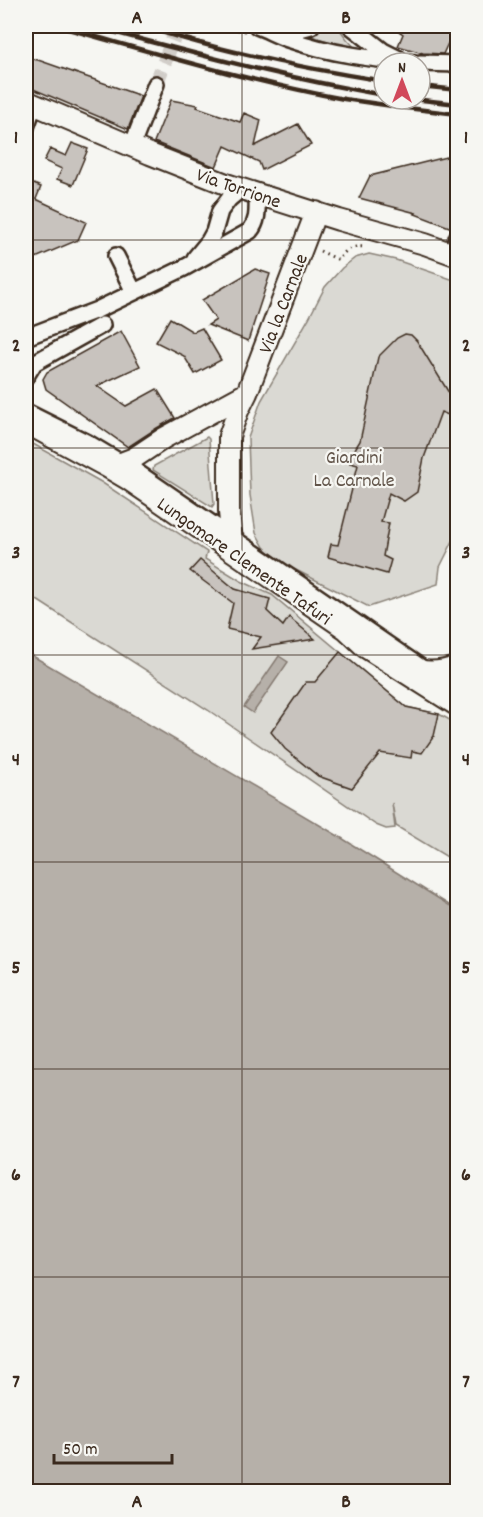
<svg xmlns="http://www.w3.org/2000/svg" width="483" height="1517" font-family="Dekko,sans-serif">
  <style>
    .green { fill: #dad9d3; stroke: #8a8278; stroke-width: 1.5 }
    .water { fill: #b6b0a9; stroke: #857a71; stroke-width: 1.5 }
    .building { fill: #c8c3be; stroke: #3b2a1e; stroke-width: 1.5 }
    .lines { fill: none; stroke-linecap: round; stroke-linejoin: round }
    .minor-tunnel { stroke: #d1cdc8; stroke-width: 15; stroke-dasharray: 15 8; stroke-linecap: butt }
    .minor-casing { stroke: #3b2a1e; stroke-width: 20 }
    .major-casing { stroke: #3b2a1e; stroke-width: 24 }
    .path { stroke: #3b2a1e; stroke-width: 3; stroke-dasharray: 1.5 4.5; stroke-linecap: butt }
    .minor { stroke: #f6f6f2; stroke-width: 15 }
    .major { stroke: #f6f6f2; stroke-width: 20 }
    .rail { stroke: #3b2a1e; stroke-width: 4.5 }
    .grid { fill: none; stroke: #3b2a1e; stroke-width: 1.5; stroke-opacity: 0.55 }
    .labels { text-anchor: middle; stroke-width: 4.5; stroke-linejoin: round; paint-order: stroke }
    .street-label { font-size: 20px; fill: #3b2a1e; stroke: #f6f6f2 }
    .park-label { font-size: 20px; fill: #63564b; stroke: #f6f6f2 }
    .neatline { fill: none; stroke: #3b2a1e; stroke-width: 2 }
    .grid-label { font-size: 20px; text-anchor: middle; font-weight: bold; fill: #3b2a1e }
  </style>
  <rect width="100%" height="100%" fill="#f6f6f2"/>
  <filter id="ink" filterUnits="userSpaceOnUse"><feTurbulence type="fractalNoise" baseFrequency=".0167" numOctaves="2"/><feDisplacementMap in="SourceGraphic" scale="12" xChannelSelector="R" yChannelSelector="G"/><feConvolveMatrix kernelMatrix="1 2 1 2 8 2 1 2 1" color-interpolation-filters="sRGB"/></filter>
  <g filter="url(#ink)">
    <!-- green -->
    <path class="green" d="M325,26H337L347,39L357,50L311,36Z
      M369,254L396,260L451,279H457V533L440,567L438,584L369,607L282,563L264,547L256,533L250,495L248,438L261,401L309,318L325,287L342,268L355,258Z
      M207,437L209,439L214,504L212,507L153,470L154,466Z
      M26,440L101,482L207,552L205,559L241,581L272,595L406,707L439,714L457,724V863L396,826L392,803L395,828L386,829L376,825L208,710L26,593Z"/>
    <!-- water -->
    <path class="water" d="M26,652L340,837L457,910V1491H26Z
      M279,656L288,662L253,713L244,707Z"/>
    <!-- building -->
    <path class="building" d="M391,26H456L443,54L423,53L398,46L403,34Z
      M26,58L38,60L141,96L128,129L26,86Z
      M171,100L198,105L197,107L240,122L244,113L261,120L255,146L298,124L311,145L262,170L259,162L225,146L216,167L154,142Z
      M72,143L88,149L73,185L57,179L62,169L44,161L50,149L66,156Z
      M446,157L458,161V216L452,228L415,214L416,213L359,198L370,176Z
      M26,181L41,187L36,199L86,222L78,240L26,262Z
      M255,269L270,274L248,341L208,325L216,320L202,300Z
      M170,318L193,332L202,328L221,360L195,374L184,356L156,342Z
      M121,331L140,366L97,386L126,406L157,389L175,418L157,428L128,447L46,389L43,379L47,372Z
      M405,334L411,335L417,341L454,401L453,417L441,412L424,458L417,492L404,501L389,493L381,522L389,523L383,556L391,560L387,574L328,557L331,544L338,545L358,465L350,463L353,452L360,441L378,357L397,338Z
      M200,560L235,589L270,599L267,611L283,626L289,617L315,639L252,649L261,637L227,629L233,603L190,571Z
      M340,652L406,707L439,714L434,736L422,753L412,751L411,758L380,753L352,788L318,776L285,749L271,732L306,682H315Z"/>
    <g class="lines">
      <!-- minor-tunnel -->
      <path class="minor-tunnel" d="M156,84L178,26"/>
      <defs>
        <path id="minor" d="M257,26C268,30 280,37 291,40C331,54 373,59 415,63
          M351,26L383,51L399,59
          M272,31L300,29L311,26
          M420,63L458,64
          M26,127L34,105
          M132,146L156,84
          M451,254L458,236
          M116,256L134,292
          M195,258L209,241L214,232L220,211L229,199L241,189
          M26,337L97,310L184,268L250,231C259,220 257,208 257,194
          M26,376L34,363L102,325
          M26,412L88,443L138,473L458,693"/>
        <path id="major" d="M26,101L150,154L226,184L339,220L425,244L458,256
          M26,423L107,467L129,480L346,629L365,647L458,706
          M121,463L134,458L164,438L247,393L316,212
          M233,551L229,512V436L238,411L247,393
          M404,664C420,674 440,673 458,666"/>
      </defs>
      <!-- minor casing -->
      <use href="#minor" class="minor-casing"/>
      <!-- major casing -->
      <use href="#major" class="major-casing"/>
      <!-- path -->
      <path class="path" d="M214,26L245,31
        M320,251L339,260C346,248 353,246 366,247
        M452,397L458,381"/>
      <!-- minor -->
      <use href="#minor" class="minor"/>
      <!-- major -->
      <use href="#major" class="major"/>
      <!-- rail -->
      <path class="rail" d="M57,26C152,52 247,81 344,99C382,105 420,110 458,114
        M91,26C188,52 285,78 384,95
        M143,26C221,52 302,68 384,81
        M420,86L458,90
        M413,99L458,104"/>
    </g>
  </g>
  <!-- grid -->
  <path class="grid" d="M242,26V1492M26,240H458M26,448H458M26,655H458M26,862H458M26,1069H458M26,1277H458"/>
  <g class="labels">
    <!-- street labels -->
    <g class="street-label">
      <text transform="translate(239 187) rotate(19)" y="7">Via Torrione</text>
      <text transform="translate(282 303) rotate(-69)" y="7">Via la Carnale</text>
      <text transform="translate(245 560) rotate(35)" y="7">Lungomare Clemente Tafuri</text>
    </g>
    <!-- park labels -->
    <g class="park-label">
      <text x="354" y="463">Giardini<tspan x="354" dy="23">La Carnale</tspan></text>
    </g>
  </g>
  <!-- margin -->
  <rect width="483" height="1517" fill="none" stroke="#f6f6f2" stroke-width="66"/>
  <!-- north arrow -->
  <g transform="translate(402 81)"><circle r="28" fill="#f6f6f2" stroke="#aba49d" stroke-width="1.5"/>
  <path d="M0-4.5L10 22L0 15L-10 22Z" fill="#d1495b"/>
  <text y="-9" font-size="16" font-weight="bold" text-anchor="middle" fill="#3b2a1e">N</text>
  </g>
  <!-- scale -->
  <path d="M54 1454v9h118v-9" fill="none" stroke="#3b2a1e" stroke-width="3"/>
  <text x="63" y="1454" font-size="18" fill="#3b2a1e" stroke="#f6f6f2" stroke-width="4.5" paint-order="stroke">50 m</text>
  <rect x="33" y="33" width="417" height="1451" class="neatline"/>
  <g class="grid-label">
    <text x="137" y="23">A</text>
    <text x="346" y="23">B</text>
    <text x="16" y="143">1</text>
    <text x="466" y="143">1</text>
    <text x="16" y="351">2</text>
    <text x="466" y="351">2</text>
    <text x="16" y="558">3</text>
    <text x="466" y="558">3</text>
    <text x="16" y="765">4</text>
    <text x="466" y="765">4</text>
    <text x="16" y="973">5</text>
    <text x="466" y="973">5</text>
    <text x="16" y="1180">6</text>
    <text x="466" y="1180">6</text>
    <text x="16" y="1387">7</text>
    <text x="466" y="1387">7</text>
    <text x="137" y="1507">A</text>
    <text x="346" y="1507">B</text>
  </g>
</svg>
